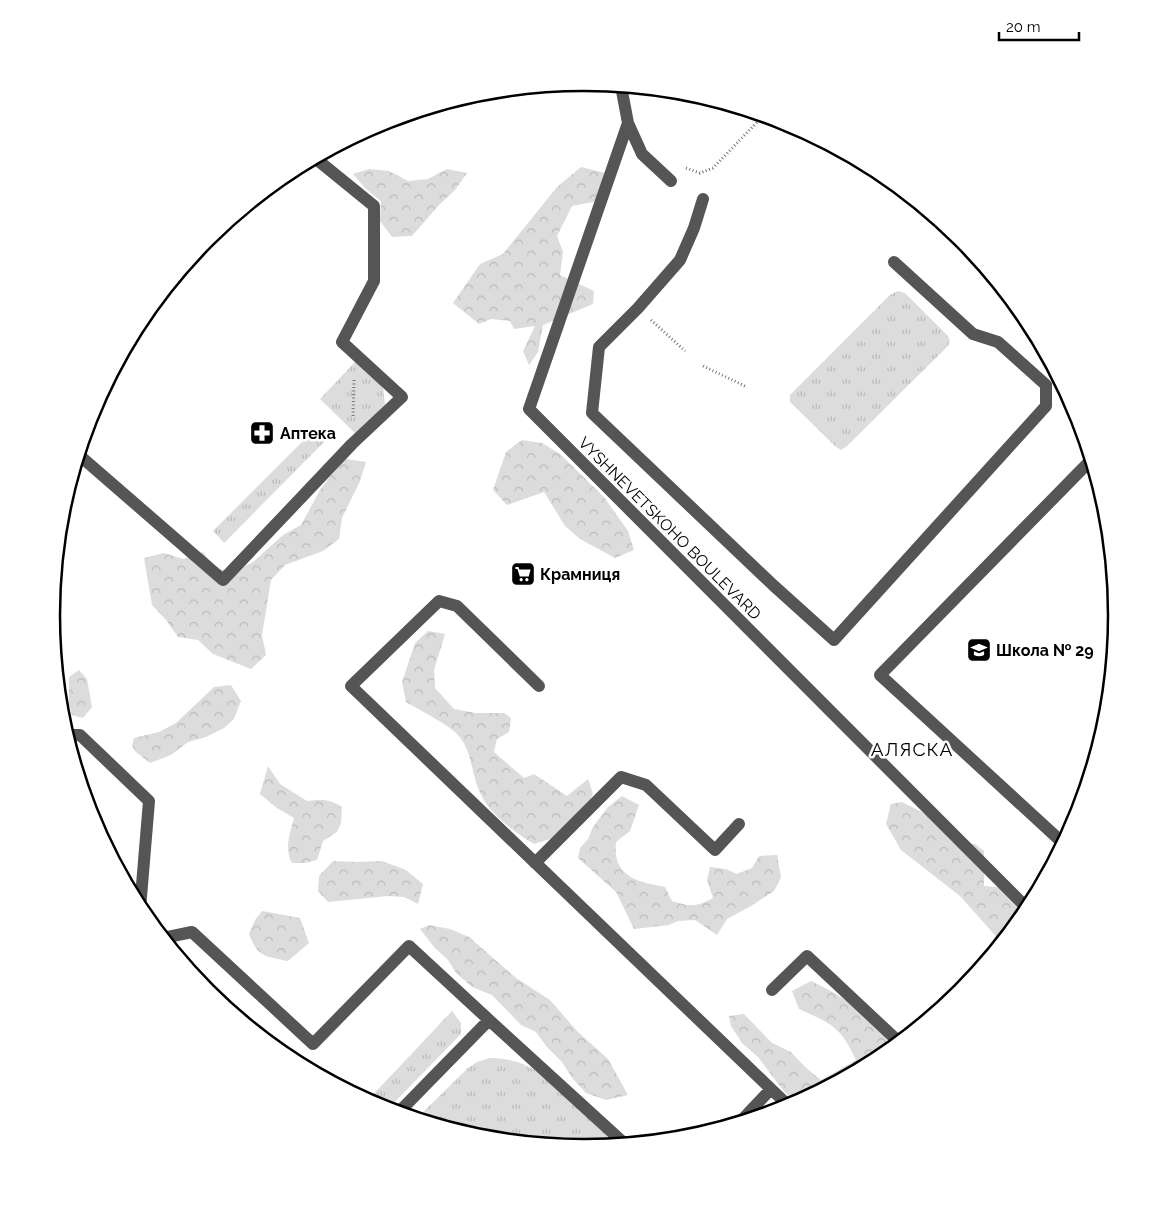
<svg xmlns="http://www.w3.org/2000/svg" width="1169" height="1231" font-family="Raleway,sans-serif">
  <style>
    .grass { fill: url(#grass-tufts) }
    .forest { fill: url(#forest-crowns) }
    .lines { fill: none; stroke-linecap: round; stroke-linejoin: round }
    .path { stroke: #777; stroke-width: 3; stroke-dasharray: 1 2.5; stroke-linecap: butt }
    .minor { stroke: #555; stroke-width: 12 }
    .labels { text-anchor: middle; stroke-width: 5; stroke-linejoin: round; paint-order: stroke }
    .poi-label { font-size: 16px; font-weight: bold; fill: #000; stroke: #fff; text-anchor: start }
    .street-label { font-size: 16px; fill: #000; stroke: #fff }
    .quarter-label { font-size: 19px; letter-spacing: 1px; fill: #000; stroke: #fff }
    .rim { fill: none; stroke: #000; stroke-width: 2.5 }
  </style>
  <defs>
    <pattern id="grass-tufts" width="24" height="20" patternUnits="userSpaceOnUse" patternTransform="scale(1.25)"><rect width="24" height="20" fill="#dcdcdc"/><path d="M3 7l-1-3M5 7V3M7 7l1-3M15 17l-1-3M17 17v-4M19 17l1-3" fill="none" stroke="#bbb"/></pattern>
    <pattern id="forest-crowns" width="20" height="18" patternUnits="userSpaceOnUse" patternTransform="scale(1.25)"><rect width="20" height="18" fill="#dcdcdc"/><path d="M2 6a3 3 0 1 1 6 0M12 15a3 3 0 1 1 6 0" fill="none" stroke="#bbb"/></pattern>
  </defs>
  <rect width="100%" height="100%" fill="#fff"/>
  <!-- grass -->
  <path class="grass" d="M898,291L905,293L948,336L950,341L948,346L847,446L841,450L836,447L790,402V395L890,295Z
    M356,361L383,386L385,404L357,435L320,399Z
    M316,428L327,439L224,543L213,531Z
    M452,1011L461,1023V1034L387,1110L367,1101Z
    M490,1058C529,1058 550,1079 575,1105C589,1118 603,1132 617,1146L584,1149L480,1138L416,1119L468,1068L477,1062Z"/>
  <!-- forest -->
  <path class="forest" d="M581,167L605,173L598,201L572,206L557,236L563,252L560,275L594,291L593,304L543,325L538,352L529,365L523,351L535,326L514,329L510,321L491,319L479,324L453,303L480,264L503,254L557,187Z
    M369,169L389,171L408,181L428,179L447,169L467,173L455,190L439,205L412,236L392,237L380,221L381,201L366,189L353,174Z
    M522,440L542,443L560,454L604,497L628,531L634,550L615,558L580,539L565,526L544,492L507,505L493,490L506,452Z
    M346,459L366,462L360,481L342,518L339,539L323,551L285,565L271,580L262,635L266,655L251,669L213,654L198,640L178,637L166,620L152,605L144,558L164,553L183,559L203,552L215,568L235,572L253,562L283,535L301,525L320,490L332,474Z
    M428,631L445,634L434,670L435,688L454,709L476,713H504L511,718L509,732L497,739L494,752L524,778L534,774L567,796L588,779L593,794L584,812L553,838L534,844C513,831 487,813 478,788C471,770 472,751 458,735C449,725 418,709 406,702L402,682L415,643Z
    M79,670L87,679L92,707L83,718L72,715L69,704V677Z
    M231,685L241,701L234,719L224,728L206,737L188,742L171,755L150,763L136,752L132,746L134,738L159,732L176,723L214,687Z
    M268,766L280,784L307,801C321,799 330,799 342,807L341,823L337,832L323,841L317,860L305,863H292C284,849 290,833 294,818L277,808L260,794Z
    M622,796L639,805L630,831L616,842C612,877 638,882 665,887L672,901C690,907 696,907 713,898L707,880L710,867L726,869L737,874L752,868L759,856L777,855L781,877L774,891L751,906L727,919L717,935L695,920L678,921L669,925L634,929L616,892L578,858L580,848L588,839L593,827L608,807Z
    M902,802L942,822L952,842L975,844L984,851V886L1008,888L1028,912L1002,943L960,896L901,850L886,824L891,804Z
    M333,861L359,862L382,861L406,870L423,884L418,904L404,897L388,896L328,902L318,891L319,876Z
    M262,911L300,918L309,943L288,961C266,956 258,958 249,934L255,920Z
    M429,925L450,929L469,937L516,978L550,1000L577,1031L608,1059L628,1095L606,1100L586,1093L573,1079L562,1062L547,1047L536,1032L521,1025L492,995L472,987L456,973L448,960L434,947L420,929Z
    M811,981L829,990L882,1022L887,1041V1054L881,1059L796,1104L782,1089L758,1057L742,1043L731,1026L729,1016L744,1014L772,1043L791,1052L805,1067L821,1080L856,1060C840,1026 832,1024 799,1009L792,991Z"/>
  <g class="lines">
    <!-- path -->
    <path class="path" d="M686,168L700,173L713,168L764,115
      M651,320L685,351
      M703,366L747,387
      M353,416L354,380"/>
    <!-- minor -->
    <path class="minor" d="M621,86L628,123L529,409L1029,910
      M628,123L642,154L671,181
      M703,199L694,228L680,260L638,308L599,347L592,413L773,585L834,640L1046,406V385L998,342L973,334L894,262
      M79,455L223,580L352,444L402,397L342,342L374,281V206L315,158
      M539,686L457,606L439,601L351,686L771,1089
      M66,735H80L149,801L140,909
      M1064,844L880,675L1092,459
      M535,863L621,777L646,785L715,850L739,824
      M163,938L192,932L313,1044L409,946L489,1020
      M772,990L807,956L900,1043
      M398,1113L489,1020L626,1145
      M738,1124L771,1089L790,1107"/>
  </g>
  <!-- icons -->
  <defs>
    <symbol id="pharmacy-square" viewBox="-11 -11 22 22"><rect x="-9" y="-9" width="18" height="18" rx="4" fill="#000" stroke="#fff"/><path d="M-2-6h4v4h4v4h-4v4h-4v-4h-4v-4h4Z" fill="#fff"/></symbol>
    <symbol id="supermarket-square" viewBox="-11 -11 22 22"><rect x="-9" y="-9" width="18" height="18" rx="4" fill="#000" stroke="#fff"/><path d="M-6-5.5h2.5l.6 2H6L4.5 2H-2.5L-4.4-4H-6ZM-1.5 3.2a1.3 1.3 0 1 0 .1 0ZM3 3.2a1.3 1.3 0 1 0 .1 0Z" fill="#fff"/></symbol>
    <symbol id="school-square" viewBox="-11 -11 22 22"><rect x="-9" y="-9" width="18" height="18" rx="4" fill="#000" stroke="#fff"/><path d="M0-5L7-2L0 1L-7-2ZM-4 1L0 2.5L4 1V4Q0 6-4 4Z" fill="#fff"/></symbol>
  </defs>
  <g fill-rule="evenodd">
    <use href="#pharmacy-square" x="248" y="419" width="28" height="28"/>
    <use href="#supermarket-square" x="509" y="560" width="28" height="28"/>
    <use href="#school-square" x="965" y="636" width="28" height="28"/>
  </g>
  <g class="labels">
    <!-- poi labels -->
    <g class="poi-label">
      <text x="280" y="439">Аптека</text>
      <text x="540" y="580">Крамниця</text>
      <text x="996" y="656">Школа № 29</text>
    </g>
    <!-- street labels -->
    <g class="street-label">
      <text transform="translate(670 528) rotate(45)" y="6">VYSHNEVETSKOHO BOULEVARD</text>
    </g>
    <!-- quarter labels -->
    <g class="quarter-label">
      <text x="912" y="756">АЛЯСКА</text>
    </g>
  </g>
  <!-- crop -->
  <path d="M0 0H1169V1231H0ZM60 615a524 524 0 1 1 1048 0a524 524 0 1 1-1048 0Z" fill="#fff" fill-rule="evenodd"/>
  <path class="rim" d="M60 615a524 524 0 1 1 1048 0a524 524 0 1 1-1048 0Z"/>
  <!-- scale -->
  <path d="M999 32v8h80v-8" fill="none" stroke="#000000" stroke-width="2.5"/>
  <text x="1006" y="32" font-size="15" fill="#000000" stroke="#ffffff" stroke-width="4" paint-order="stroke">20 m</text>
</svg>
